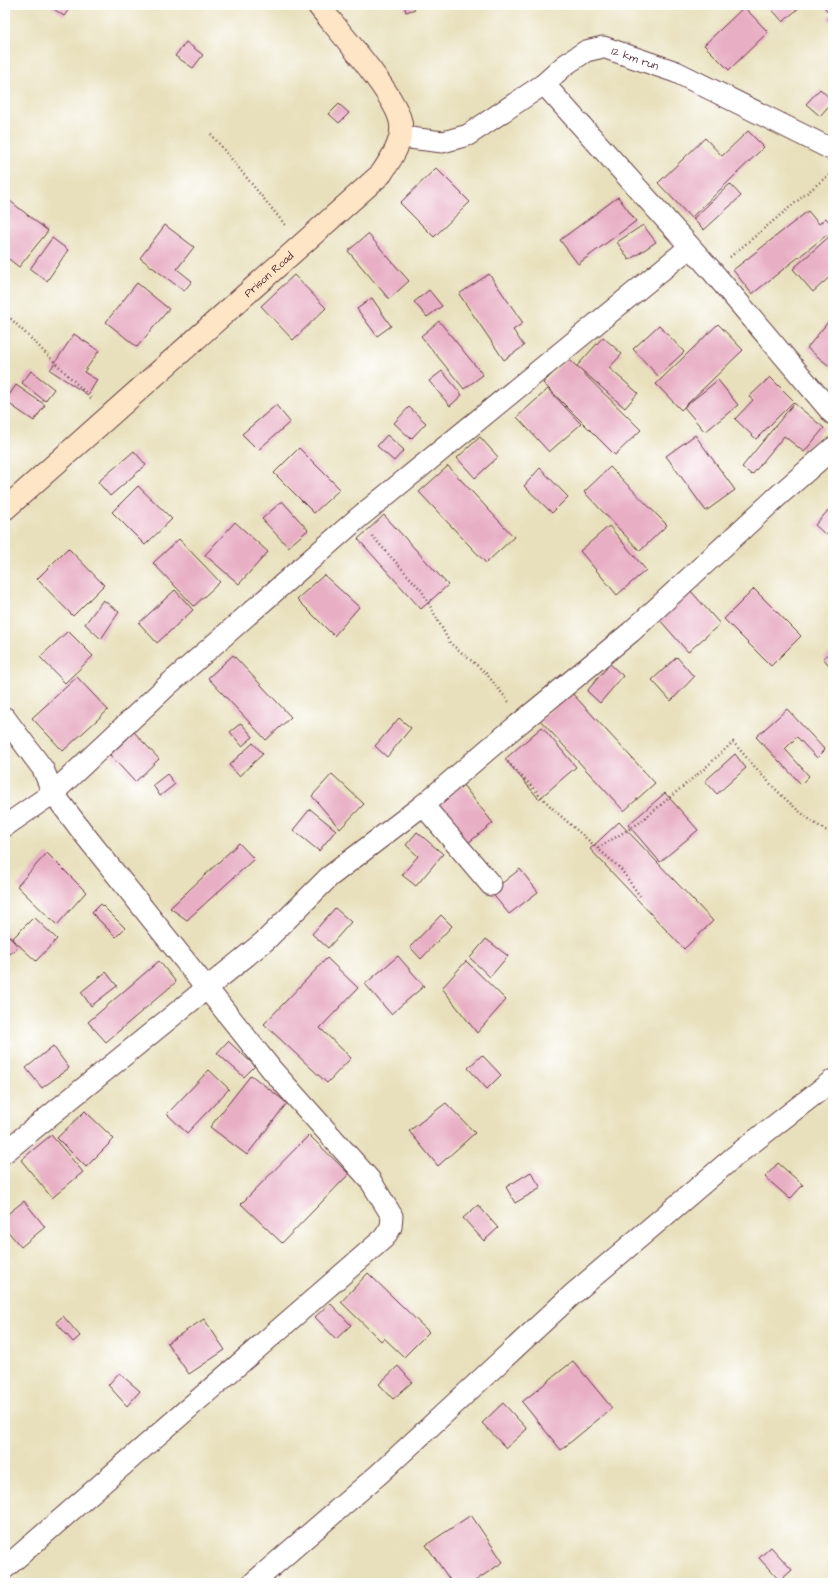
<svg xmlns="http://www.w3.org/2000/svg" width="838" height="1588" font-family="'Architects Daughter',sans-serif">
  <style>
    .building { fill: #e8afc4 }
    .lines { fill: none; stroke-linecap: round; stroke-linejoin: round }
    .street-casing { stroke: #623c41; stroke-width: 23 }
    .secondary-casing { stroke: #623c41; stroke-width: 24 }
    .path { stroke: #623c41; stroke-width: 2.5; stroke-dasharray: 1 3; stroke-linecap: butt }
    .street { stroke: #fff; stroke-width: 21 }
    .secondary { stroke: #fde5c5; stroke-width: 22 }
    .labels { text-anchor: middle; stroke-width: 3.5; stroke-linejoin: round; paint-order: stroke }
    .street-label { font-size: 11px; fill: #4a1f2b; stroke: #fff }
  </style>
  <rect width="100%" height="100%" fill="#fff"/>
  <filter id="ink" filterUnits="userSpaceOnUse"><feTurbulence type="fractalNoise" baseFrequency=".025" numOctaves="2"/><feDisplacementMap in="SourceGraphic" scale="8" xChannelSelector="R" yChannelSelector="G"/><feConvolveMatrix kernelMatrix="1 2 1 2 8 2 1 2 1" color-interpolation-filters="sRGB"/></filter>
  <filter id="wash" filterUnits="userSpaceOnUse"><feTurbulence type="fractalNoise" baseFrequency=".012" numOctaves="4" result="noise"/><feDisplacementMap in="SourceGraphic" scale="16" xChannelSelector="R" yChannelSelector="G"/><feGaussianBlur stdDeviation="0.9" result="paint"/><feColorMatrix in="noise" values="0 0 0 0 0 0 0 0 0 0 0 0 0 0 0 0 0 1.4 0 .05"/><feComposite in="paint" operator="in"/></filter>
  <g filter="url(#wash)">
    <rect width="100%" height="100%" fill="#e8e0bc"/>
    <g id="blocks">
      <!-- building -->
      <path class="building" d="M48,5H72L64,16Z
        M404,5H414L415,9L406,12Z
        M768,5H802L783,22Z
        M823,5H833V8L828,12Z
        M744,7L768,32L729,70L704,45Z
        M833,13V24L827,18Z
        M186,42L203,55L193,68L175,56Z
        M820,89L833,101L820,116L806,104Z
        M339,104L349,113L339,123L329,114Z
        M748,131L764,147L691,218L658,183L705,138L722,156Z
        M436,168L470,202L434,237L400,203Z
        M730,184L741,196L704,230L693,219Z
        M5,197L48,231L19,267L5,256Z
        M618,197L636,221L578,264L560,240Z
        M808,211L819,224L826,218L833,227V230L752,294L733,270Z
        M165,225L194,247L177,269L192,281L184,291L140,258Z
        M643,225L656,242L629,260L617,242Z
        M833,233V274L813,292L793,269Z
        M368,234L409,281L389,299L348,251Z
        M52,238L68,250L47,281L30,269Z
        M489,274L523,323L513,330L524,346L504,360L459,294Z
        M294,275L326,308L293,340L261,306Z
        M137,283L169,309L137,347L106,322Z
        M429,290L442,306L427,317L414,302Z
        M372,298L391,326L377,336L357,309Z
        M439,321L483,375L464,389L421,336Z
        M828,322L833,326V369L807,348Z
        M718,324L743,350L681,410L656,384Z
        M659,325L684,352L658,376L633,349Z
        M74,334L99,351L84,372L97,380L88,395L50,370Z
        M603,337L622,354L609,368L638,393L625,408L577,366Z
        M568,358L641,430L615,455L543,383Z
        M31,371L54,389L45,401L22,383Z
        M442,371L462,395L450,406L429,381Z
        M770,377L794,401L756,439L735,419L753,400L749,397Z
        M718,380L738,405L705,432L684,407Z
        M16,385L45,405L34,421L5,401Z
        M548,389L581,424L549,452L517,417Z
        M794,403L824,428L804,452L784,436L752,475L742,467Z
        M276,405L290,422L258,450L242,434Z
        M409,407L426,423L411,439L394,423Z
        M387,435L404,450L394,461L377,446Z
        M695,435L735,490L706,511L666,456Z
        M480,437L498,457L475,478L457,458Z
        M299,448L340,489L314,513L274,473Z
        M134,451L146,465L110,496L98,482Z
        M448,466L514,537L486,563L419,492Z
        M610,467L667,525L640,551L584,492Z
        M540,468L568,497L552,513L524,486Z
        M138,486L172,519L145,545L112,512Z
        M282,501L308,530L288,547L262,519Z
        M833,505V528L826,535L815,525Z
        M384,515L448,585L421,609L358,539Z
        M235,522L268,552L239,584L205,555Z
        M609,526L646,570L617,595L580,551Z
        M179,539L220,582L194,606L153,563Z
        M68,548L104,585L73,616L37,579Z
        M324,575L359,607L334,636L297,599Z
        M754,589L801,636L771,666L724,619Z
        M175,590L193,610L157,643L139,623Z
        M690,590L720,624L688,652L658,618Z
        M103,600L119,612L101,639L85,624Z
        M68,631L93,656L65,683L40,657Z
        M833,650V670L823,658Z
        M233,655L291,717L266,740L208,678Z
        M677,657L694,677L671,701L652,680Z
        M610,664L623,676L600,703L587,691Z
        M77,677L108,710L63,751L32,718Z
        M571,692L655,783L624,811L540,720Z
        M787,709L825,750L817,758L797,737L785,749L809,776L801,784L756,737Z
        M399,718L411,728L387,757L375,746Z
        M241,723L253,737L242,746L230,732Z
        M542,727L576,767L539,799L505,759Z
        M134,732L159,759L135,782L110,755Z
        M253,743L263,754L239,776L229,765Z
        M735,754L746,768L717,794L705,781Z
        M167,774L175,784L160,796L153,785Z
        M332,774L364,804L340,829L312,796Z
        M459,780L493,823L463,847L430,803Z
        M665,793L698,830L660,862L628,825Z
        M310,809L336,830L319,851L293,830Z
        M619,822L713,921L684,949L590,849Z
        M417,832L443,854L416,886L402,875L418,856L406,845Z
        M239,843L254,859L187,920L170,908Z
        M47,853L86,892L57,925L17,886Z
        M520,869L538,892L509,914L491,892Z
        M101,904L125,928L116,937L92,913Z
        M335,908L351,922L328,948L312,934Z
        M441,915L452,926L421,959L410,947Z
        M34,917L57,939L36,961L12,939Z
        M5,931L18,947L5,957Z
        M486,939L508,956L490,977L470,958Z
        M398,956L424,986L391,1014L365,984Z
        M327,958L358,988L320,1028L351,1058L327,1083L264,1024Z
        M159,961L176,982L106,1042L88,1022Z
        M466,961L506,1000L477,1033L442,988Z
        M106,972L117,986L91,1006L81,992Z
        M228,1041L255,1066L244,1077L217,1053Z
        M53,1046L69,1068L42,1088L26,1068Z
        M482,1055L501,1075L487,1089L468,1068Z
        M209,1070L229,1089L187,1133L167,1114Z
        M251,1075L287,1103L247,1155L210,1127Z
        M446,1103L475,1133L438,1166L409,1131Z
        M85,1111L114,1139L86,1167L57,1138Z
        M51,1135L83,1172L52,1198L21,1160Z
        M309,1135L349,1174L282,1243L241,1204Z
        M778,1163L803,1185L790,1199L765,1177Z
        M531,1172L541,1188L515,1203L506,1187Z
        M24,1201L45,1227L21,1247L5,1228V1216Z
        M478,1205L498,1228L484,1241L463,1218Z
        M368,1273L429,1332L404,1357L384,1338L381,1341L341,1302Z
        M330,1303L351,1325L336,1339L315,1317Z
        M63,1316L80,1336L73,1342L56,1322Z
        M204,1319L225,1350L189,1374L167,1343Z
        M573,1361L612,1408L561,1450L522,1402Z
        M398,1366L412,1382L393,1399L379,1384Z
        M119,1373L140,1391L127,1406L108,1385Z
        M503,1403L527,1429L506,1448L482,1423Z
        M471,1515L503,1562L472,1583H452L426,1545Z
        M771,1547L792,1570L780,1581L759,1558Z"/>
    </g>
  </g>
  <g filter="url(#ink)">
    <use href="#blocks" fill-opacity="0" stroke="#623c41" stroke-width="1"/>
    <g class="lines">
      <defs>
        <g id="street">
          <path d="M544,84L712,271L833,414"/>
          <path id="s1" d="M401,137L443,142L468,135L544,84L565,65L586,51L603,47L676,72L833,150"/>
          <path d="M5,718L43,769L53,793L84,834L272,1070L370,1180L392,1216L391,1227L384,1238L5,1568"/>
          <path d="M423,805L491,885"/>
          <path d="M5,826L53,793L168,685L357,519L690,247"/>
          <path d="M5,1152L266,940L329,877L423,805L492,746L631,632L778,496L833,448"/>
          <path d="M253,1583L379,1474L573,1294L735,1156L833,1080"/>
        </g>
        <g id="secondary">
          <path id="s2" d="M5,509L381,174C391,159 403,142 401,124C398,97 337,29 318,5"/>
        </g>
      </defs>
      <!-- street casing -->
      <use href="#street" class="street-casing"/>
      <!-- secondary casing -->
      <use href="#secondary" class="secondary-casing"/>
      <!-- path -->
      <path class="path" d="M211,134L286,226
        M730,257L831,173
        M5,313L93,400
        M372,536L422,591L450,643L485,672L509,702
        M508,762L554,810L620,868L640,896
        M598,848L639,823L704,769L733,742C761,774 795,815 833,834"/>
      <!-- street -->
      <use href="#street" class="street"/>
      <!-- secondary -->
      <use href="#secondary" class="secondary"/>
    </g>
  </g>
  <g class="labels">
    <!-- street labels -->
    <g class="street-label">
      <text dy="4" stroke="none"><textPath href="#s1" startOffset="265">12 km run</textPath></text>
      <text dy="4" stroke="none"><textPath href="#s2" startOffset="353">Prison Road</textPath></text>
    </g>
  </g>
  <!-- margin -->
  <rect width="838" height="1588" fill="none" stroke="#fff" stroke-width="20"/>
</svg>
